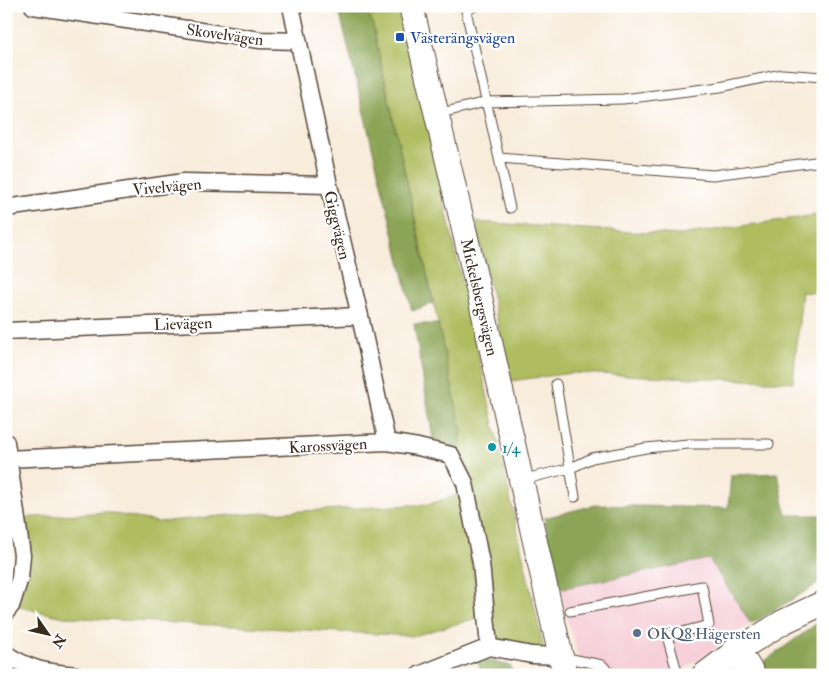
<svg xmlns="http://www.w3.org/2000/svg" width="829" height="681" font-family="'IM FELL Double Pica',serif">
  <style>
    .built { fill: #f6cfd8 }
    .green { fill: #afbc5e; stroke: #75733e }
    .forest { fill: #8ba455; stroke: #63673a }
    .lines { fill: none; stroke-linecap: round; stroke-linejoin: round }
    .lane-casing { stroke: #57473a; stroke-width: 11 }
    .street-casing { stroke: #57473a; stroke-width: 19 }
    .secondary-casing { stroke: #57473a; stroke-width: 26 }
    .highway-casing { stroke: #57473a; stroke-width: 30 }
    .lane { stroke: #fff; stroke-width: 9 }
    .street { stroke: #fff; stroke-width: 16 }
    .secondary { stroke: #fff; stroke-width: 24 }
    .highway { stroke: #fff; stroke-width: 28 }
    .transit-dot { fill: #1a4fb4; stroke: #fff; stroke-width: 2 }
    .culture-dot { fill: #0f9aa8; stroke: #fff; stroke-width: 2 }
    .service-dot { fill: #5c6f8a; stroke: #fff; stroke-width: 2 }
    .labels { text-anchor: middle; stroke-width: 4.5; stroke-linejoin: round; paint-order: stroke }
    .street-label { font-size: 16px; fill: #3b2a1e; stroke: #fff }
    .transit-label { font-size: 16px; fill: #164399; stroke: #fff; text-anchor: start }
    .culture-label { font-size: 16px; fill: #0d838f; stroke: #fff; text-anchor: start }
    .service-label { font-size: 16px; fill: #4e5e75; stroke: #fff; text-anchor: start }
  </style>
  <rect width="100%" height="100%" fill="#fff"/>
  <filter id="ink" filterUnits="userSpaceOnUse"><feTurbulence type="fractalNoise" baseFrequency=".02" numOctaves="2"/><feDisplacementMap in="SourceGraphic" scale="10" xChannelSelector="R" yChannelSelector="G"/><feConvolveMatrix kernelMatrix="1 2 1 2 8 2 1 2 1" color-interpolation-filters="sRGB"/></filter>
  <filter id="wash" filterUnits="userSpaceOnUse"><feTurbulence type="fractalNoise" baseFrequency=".0096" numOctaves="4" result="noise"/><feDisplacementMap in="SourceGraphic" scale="20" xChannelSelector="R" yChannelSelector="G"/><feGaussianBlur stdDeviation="1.12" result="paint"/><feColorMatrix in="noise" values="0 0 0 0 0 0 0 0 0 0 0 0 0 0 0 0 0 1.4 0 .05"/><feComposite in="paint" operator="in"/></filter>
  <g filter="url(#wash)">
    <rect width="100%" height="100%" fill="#f8ecdb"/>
    <!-- built -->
    <path class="built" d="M710,559L751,624L684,669L680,675H583L559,589Z"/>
    <!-- green -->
    <path class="green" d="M363,6H401L544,650L493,642L472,477L459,452L462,432L372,22Z
      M823,214V293L802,292L793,382L572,373L510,381L476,222L680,235Z
      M459,494L474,577L477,618L414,636L64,617L19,607L20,518L105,512L158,522L231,515L430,504Z"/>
    <!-- forest -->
    <path class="forest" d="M338,6H363L372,22L433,303L412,311Z
      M414,324H438L462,432L459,452L433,439Z
      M778,473L786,515H823V581L751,624L709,559L559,589L544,518L595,505L728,508L731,475Z
      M823,619V675H764L758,666Z
      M477,658L511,666L513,675H482Z"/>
  </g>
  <g filter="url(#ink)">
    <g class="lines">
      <defs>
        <path id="lane" d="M465,6L510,208
          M466,11L475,6
          M437,114L486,102L623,99L720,87L782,74L823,77
          M499,158L713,175L823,161
          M556,384L575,497
          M521,480L571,468L592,458L646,448L688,444H769
          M570,611L702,586L709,625L667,636L678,675
          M562,657L602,665L612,675"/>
        <path id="street" d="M33,6L260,40L298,41
          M291,6L329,185L360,316L387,442
          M6,208L184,182L329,185
          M6,331L360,316
          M6,442L22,555L20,578L11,606L6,612
          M6,459L387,442L418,447L451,455L465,483L481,563L489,647
          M6,654C32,671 48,672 77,675
          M419,675L489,647L532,655L560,656"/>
        <path id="secondary" d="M411,6L480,297L565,675
          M704,675L736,651L783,622L823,603"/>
        <path id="highway" d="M736,651L751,675"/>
      </defs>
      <!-- lane casing -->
      <use href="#lane" class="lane-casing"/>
      <!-- street casing -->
      <use href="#street" class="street-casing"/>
      <!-- secondary casing -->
      <use href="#secondary" class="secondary-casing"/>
      <!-- highway casing -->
      <use href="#highway" class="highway-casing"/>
      <!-- lane -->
      <use href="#lane" class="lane"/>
      <!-- street -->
      <use href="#street" class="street"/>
      <!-- secondary -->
      <use href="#secondary" class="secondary"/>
      <!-- highway -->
      <use href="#highway" class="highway"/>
    </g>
  </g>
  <!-- markers -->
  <rect class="transit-dot" x="395" y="32" width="10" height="10" rx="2.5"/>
  <circle class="culture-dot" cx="492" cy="447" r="5"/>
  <circle class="service-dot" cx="637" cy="633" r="5"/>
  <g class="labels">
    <!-- street labels -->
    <g class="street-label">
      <text transform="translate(225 34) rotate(8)" y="6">Skovelvägen</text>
      <text transform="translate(167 186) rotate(-5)" y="6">Vivelvägen</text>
      <text transform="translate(338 225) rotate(77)" y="6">Giggvägen</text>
      <text transform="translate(480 297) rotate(77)" y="6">Mickelsbergsvägen</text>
      <text transform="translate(183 323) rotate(-2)" y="6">Lievägen</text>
      <text transform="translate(328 445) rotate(-3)" y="6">Karossvägen</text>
    </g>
    <!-- transit labels -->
    <g class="transit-label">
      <text x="410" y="43">Västerängsvägen</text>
    </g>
    <!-- culture labels -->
    <g class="culture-label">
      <text x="502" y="453">1/4</text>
    </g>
    <!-- service labels -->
    <g class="service-label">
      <text x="647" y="639">OKQ8 Hägersten</text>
    </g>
  </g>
  <!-- margin -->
  <rect width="829" height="681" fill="none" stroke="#fff" stroke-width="25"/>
  <!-- north arrow -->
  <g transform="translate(48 634) rotate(124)" stroke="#ffffff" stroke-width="4" paint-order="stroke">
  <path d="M0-4L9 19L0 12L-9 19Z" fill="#3b2a1e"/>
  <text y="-8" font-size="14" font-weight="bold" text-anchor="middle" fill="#3b2a1e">N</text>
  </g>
</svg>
